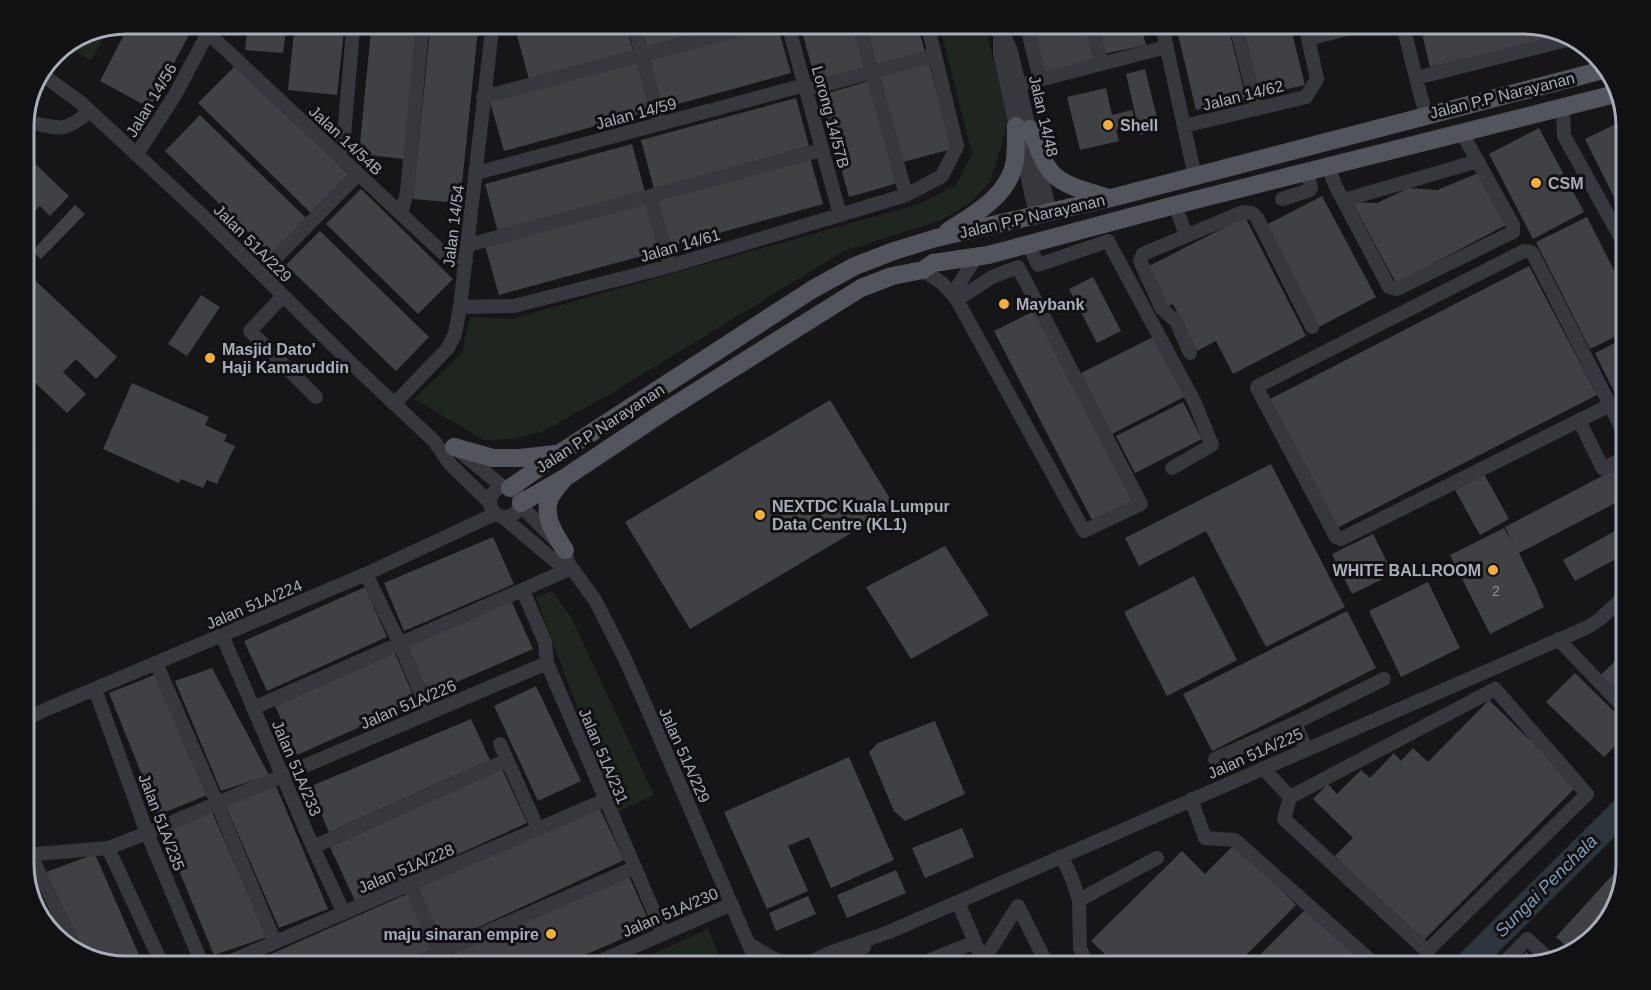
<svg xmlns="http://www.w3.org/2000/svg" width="1651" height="990" font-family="Helvetica,sans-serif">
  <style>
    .green { fill: #1e261f }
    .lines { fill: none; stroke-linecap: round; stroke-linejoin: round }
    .river { stroke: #2c353c; stroke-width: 26 }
    .building { fill: #404145 }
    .minor { stroke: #37383d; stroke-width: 14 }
    .major { stroke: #53555c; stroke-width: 18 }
    .poi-dot { fill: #f2b134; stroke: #111113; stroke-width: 2 }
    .labels { text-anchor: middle; stroke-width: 6; stroke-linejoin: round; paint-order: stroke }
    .number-label { font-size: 14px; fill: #8e929b }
    .street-label { font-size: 16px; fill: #a8adb8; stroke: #111113 }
    .poi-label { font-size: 16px; font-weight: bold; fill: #a8adb8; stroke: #111113; text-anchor: start }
    .water-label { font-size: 18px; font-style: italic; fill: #7f9bb3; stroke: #111113 }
    .rim { fill: none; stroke: #a8adb8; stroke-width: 3 }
  </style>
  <rect width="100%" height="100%" fill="#161618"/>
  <!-- green -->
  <path class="green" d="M940,27H985L1009,121L990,182L970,203L942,220L844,251L610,394L542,432L512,439L484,440L414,399L462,353L470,317L511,319L919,204L956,185L972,154Z
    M88,32H107L91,61L67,45Z
    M552,591L571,617L654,795L616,812L536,597Z
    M708,929L723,966H626Z"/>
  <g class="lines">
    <!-- river -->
    <path class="river" d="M1466,966L1627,806"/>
  </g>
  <!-- building -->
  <path class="building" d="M1524,24L1564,35L1430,67L1420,25Z
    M1290,25L1305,85L1257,96L1240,26Z
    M1087,26L1095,60L1045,73L1034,27Z
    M1098,26H1141L1146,45L1104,54Z
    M1176,26H1228L1246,99L1196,110Z
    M918,27L925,52L875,66L864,28Z
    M714,28L644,48L639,29Z
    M762,28H778L791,73L663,108L649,59Z
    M801,28H853L865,69L816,82Z
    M528,29H627L633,51L529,79L516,32Z
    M344,30L337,95L288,90L294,31Z
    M371,30H417L404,159L359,154Z
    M430,30H478L460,203L413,199Z
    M126,31H191L150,108L100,81Z
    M247,31H286L283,53L245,50Z
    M637,62L651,111L504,151L490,102Z
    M929,63L952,149L903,162L879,77Z
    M236,65L351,177L313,215L198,103Z
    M1145,69L1160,130L1140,135L1126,74Z
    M869,81L898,183L849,197L821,95Z
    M1106,88L1112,115L1132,110L1136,125L1116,130L1119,141L1080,150L1067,97Z
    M796,98L809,146L654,189L641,140Z
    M200,115L309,221L273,256L165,151Z
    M1626,119L1627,199L1617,203L1585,139Z
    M1539,128L1584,212L1533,239L1489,154Z
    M632,144L645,192L498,232L485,184Z
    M27,156L69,196L50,216L40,206L24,222V159Z
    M810,158L823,204L669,247L656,200Z
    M1481,172L1508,224L1396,283L1352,202L1377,203L1409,188L1437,190Z
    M361,189L453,279L418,314L326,224Z
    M1322,196L1376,297L1317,328L1264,226Z
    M647,202L660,251L499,295L485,246Z
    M75,205L85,214L41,259L32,251Z
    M1245,217L1306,336L1233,374L1216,341L1197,351L1173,304L1165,308L1145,268Z
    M1587,217L1627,296V331L1590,349L1536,242Z
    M320,231L429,337L396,371L286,265Z
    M1529,266L1597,395L1337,528L1270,399Z
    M24,270L117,357L96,379L76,359L63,372L86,394L67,413L24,372Z
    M1093,277L1121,331L1097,343L1069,289Z
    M201,295L220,307L187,356L168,344Z
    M1038,309L1137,501L1094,524L994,331Z
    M1155,336L1186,396L1112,434L1081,373Z
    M1627,337V410L1624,412L1595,353Z
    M132,383L209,417L205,425L227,435L224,441L235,446L217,484L207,480L203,488L181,479L179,483L103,449Z
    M830,400L895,507L690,629L625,522Z
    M1183,402L1202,439L1135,473L1116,436Z
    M1271,464L1345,607L1266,647L1206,531L1139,566L1125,538Z
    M1623,465L1627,472V497L1519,553L1535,586L1544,607L1490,634L1450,555L1504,528L1513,543L1505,527Z
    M1484,474L1509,519L1480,535L1455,490Z
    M1622,527L1627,535V553L1575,581L1563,560Z
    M1373,534L1393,574L1352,594L1332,554Z
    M493,537L514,584L404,631L384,583Z
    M945,546L989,615L911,659L866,587Z
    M1194,576L1237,660L1167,696L1124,612Z
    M1428,582L1460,648L1401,677L1369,611Z
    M365,587L387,637L267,691L244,641Z
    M511,600L533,649L429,694L407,645Z
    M1347,611L1376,668L1212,751L1183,694Z
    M1627,649V702L1600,676Z
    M395,653L416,702L297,755L275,706Z
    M212,668L269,775L221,791L175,681Z
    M1575,673L1627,724V734L1604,757L1546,702Z
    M157,674L210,794L158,815L109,693Z
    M536,686L581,781L538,801L494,706Z
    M1489,700L1577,786L1422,942L1335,856L1353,838L1313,799L1328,784L1337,794L1361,770L1370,778L1394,753L1401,761L1413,748L1428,762Z
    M471,719L490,760L329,832L309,787Z
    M935,721L965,794L905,821L894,811L869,752L878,743Z
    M849,757L894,860L831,888L809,837L788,846L808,891L767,909L724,812Z
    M502,769L527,823L355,901L330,847Z
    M276,786L328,909L279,928L226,806Z
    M597,803L624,860L444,943L417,887Z
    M212,812L267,937L214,955L163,832Z
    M962,828L974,857L925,878L912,848Z
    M1235,844L1296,905L1235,966H1113L1115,964L1091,941L1182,851L1205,874Z
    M95,854L144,966H127L84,954L46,872Z
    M1627,859V864L1613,915L1576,952L1574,953L1556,937Z
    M24,866H31L51,925H48L38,915Z
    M896,870L906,893L847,918L837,895Z
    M628,874L651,926L560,966H454L448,953Z
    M409,893L435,951L401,966H244Z
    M808,896L816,914L776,931L769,913Z
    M1309,906L1370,966H1249Z
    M1526,952L1538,962L1525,966H1513Z"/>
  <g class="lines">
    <!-- minor -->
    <path class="minor" d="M1403,25L1416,78L1575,38
      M1092,26L1101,64
      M1162,26L1195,177
      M1236,26L1257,109
      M1000,27L1011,51L1031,137
      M1027,27L1040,80
      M789,28L840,215
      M860,28L906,195
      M635,29L660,124
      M1000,31V54L1036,215
      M208,33L444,254L466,260
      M1308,39L1363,25
      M44,76L80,102L203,216L351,363L434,441L450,464L490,503
      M1416,78L1426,115
      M1020,85L1166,47
      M806,90L935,55
      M483,97L745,28
      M1563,107L1564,136L1627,249
      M24,125L28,122C60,128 63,134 90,111
      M1184,126L1306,97L1317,79L1305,25
      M137,154L175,95L209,31
      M1036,155L1050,212
      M342,159L353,30
      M1328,167L1336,187L1389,287L1397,289L1513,232V225L1462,133
      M476,173L805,85
      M650,196L670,266
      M1282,199L1310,190L1311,187L1307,172
      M1344,200L1478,161
      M1175,205L1186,235
      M401,214L407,192L422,30
      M1028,244L1038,265L1108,241L1194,401L1212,445L1172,468
      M468,245L822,150
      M1524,251L1531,252L1533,254L1610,405L1341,539L1336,537L1257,388L1258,386Z
      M923,270L942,283L956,298V289L976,257
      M261,273L358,174
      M283,296L250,331L316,397
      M956,298L957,300L1084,531L1141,504L1018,267L992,277L957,300
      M460,307L514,306L670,266L906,195L942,176L957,146L928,27
      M1190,353L1176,321L1162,309L1140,261L1143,254L1243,212L1252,213L1257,218L1312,327
      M394,404L448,348L455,334L460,307L492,30
      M1610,405L1627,440
      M1579,420L1603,469L1627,456
      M458,450L503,487
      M490 502a15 15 0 1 1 30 0a15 15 0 1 1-30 0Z
      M521,506L565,550L568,563L595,600L624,657L646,706L758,966
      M504,518L555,561L568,563
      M366,574L400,644L429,713
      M523,591L545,642L547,663L663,933
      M222,635L313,847L344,913
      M1558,639L1627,711
      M156,663L217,803L275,942
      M95,689L147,833L203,966
      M253,708L572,568
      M24,720L47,709L366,574L495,514
      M1295,723L1306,749
      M500,744L538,829
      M1215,759L1295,723L1384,679
      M1263,768L1290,797L1495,689L1587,794L1427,951L1284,819L1290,797
      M1191,799L1205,838L1235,840L1377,966
      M313,847L507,760
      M108,848L163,966
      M24,855L108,848L147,833L547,663
      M31,856L78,953
      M1062,856L1072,879L1079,900L1080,948L1088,966
      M410,884L445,966
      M1079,900L1157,858
      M958,902L985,966
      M749,944C770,957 779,964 803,966
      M983,961L1018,906L1048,966
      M220,966L605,800
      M409,966L634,868
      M589,966L732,904
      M803,966L829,953L889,932L1588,627L1600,619L1627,594
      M833,966L864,947
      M915,966L975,942
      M1501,966L1527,939L1549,959"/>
    <!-- major -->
    <path class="major" d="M1030,129C1037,144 1043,165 1055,176C1069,188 1092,192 1109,198
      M948,231C975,214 1010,195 1015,160C1016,149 1016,137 1016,126
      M454,447L493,458H520L555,454
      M563,480C559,485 554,491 551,496C541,514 555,535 565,550
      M510,488L560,453L813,289L855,266L894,251L936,238L1111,198L1607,69
      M521,503L566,477L662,413L861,288L892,276L923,270L933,263L988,255L1175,205L1619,93"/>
  </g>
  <!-- markers -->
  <g class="poi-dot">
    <circle cx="1108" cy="125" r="6"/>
    <circle cx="1536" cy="183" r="6"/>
    <circle cx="1004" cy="304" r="6"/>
    <circle cx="210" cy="358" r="6"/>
    <circle cx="760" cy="515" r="6"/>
    <circle cx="1493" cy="570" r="6"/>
    <circle cx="551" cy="934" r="6"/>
  </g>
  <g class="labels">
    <!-- number labels -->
    <g class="number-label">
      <text x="1496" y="596">2</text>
    </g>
    <!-- street labels -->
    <g class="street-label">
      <text transform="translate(1243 95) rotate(-14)" y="6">Jalan 14/62</text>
      <text transform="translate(1502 95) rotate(-14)" y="6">Jalan P.P Narayanan</text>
      <text transform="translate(151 100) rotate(-59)" y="6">Jalan 14/56</text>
      <text transform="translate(636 113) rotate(-15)" y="6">Jalan 14/59</text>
      <text transform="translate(1044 116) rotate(77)" y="6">Jalan 14/48</text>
      <text transform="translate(831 117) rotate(75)" y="6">Lorong 14/57B</text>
      <text transform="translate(346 140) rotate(43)" y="6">Jalan 14/54B</text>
      <text transform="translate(1032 216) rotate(-13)" y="6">Jalan P.P Narayanan</text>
      <text transform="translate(453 226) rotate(-83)" y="6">Jalan 14/54</text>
      <text transform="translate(253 243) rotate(45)" y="6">Jalan 51A/229</text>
      <text transform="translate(680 245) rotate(-16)" y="6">Jalan 14/61</text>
      <text transform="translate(600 428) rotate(-33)" y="6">Jalan P.P Narayanan</text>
      <text transform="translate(254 604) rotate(-23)" y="6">Jalan 51A/224</text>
      <text transform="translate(408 704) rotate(-23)" y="6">Jalan 51A/226</text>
      <text transform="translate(1255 753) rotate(-24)" y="6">Jalan 51A/225</text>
      <text transform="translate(685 755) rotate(66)" y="6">Jalan 51A/229</text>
      <text transform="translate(604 756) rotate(67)" y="6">Jalan 51A/231</text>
      <text transform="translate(297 768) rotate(67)" y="6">Jalan 51A/233</text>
      <text transform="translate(162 822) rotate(69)" y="6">Jalan 51A/235</text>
      <text transform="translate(406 868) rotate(-23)" y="6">Jalan 51A/228</text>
      <text transform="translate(670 912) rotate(-23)" y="6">Jalan 51A/230</text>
    </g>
    <!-- poi labels -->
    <g class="poi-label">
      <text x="1120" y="131">Shell</text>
      <text x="1548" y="189">CSM</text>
      <text x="1016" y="310">Maybank</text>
      <text x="222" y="355">Masjid Dato'<tspan x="222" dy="18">Haji Kamaruddin</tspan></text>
      <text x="772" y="512">NEXTDC Kuala Lumpur<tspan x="772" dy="18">Data Centre (KL1)</tspan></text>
      <text x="1481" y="576" text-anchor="end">WHITE BALLROOM</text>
      <text x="539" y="940" text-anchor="end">maju sinaran empire</text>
    </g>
    <!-- water labels -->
    <g class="water-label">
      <text transform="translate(1546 886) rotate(-45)" y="6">Sungai Penchala</text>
    </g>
  </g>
  <!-- crop -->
  <path d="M0 0H1651V990H0ZM126 34H1524A92 92 0 0 1 1616 126V864A92 92 0 0 1 1524 956H126A92 92 0 0 1 34 864V126A92 92 0 0 1 126 34Z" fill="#111113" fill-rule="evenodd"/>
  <path class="rim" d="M126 34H1524A92 92 0 0 1 1616 126V864A92 92 0 0 1 1524 956H126A92 92 0 0 1 34 864V126A92 92 0 0 1 126 34Z"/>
</svg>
